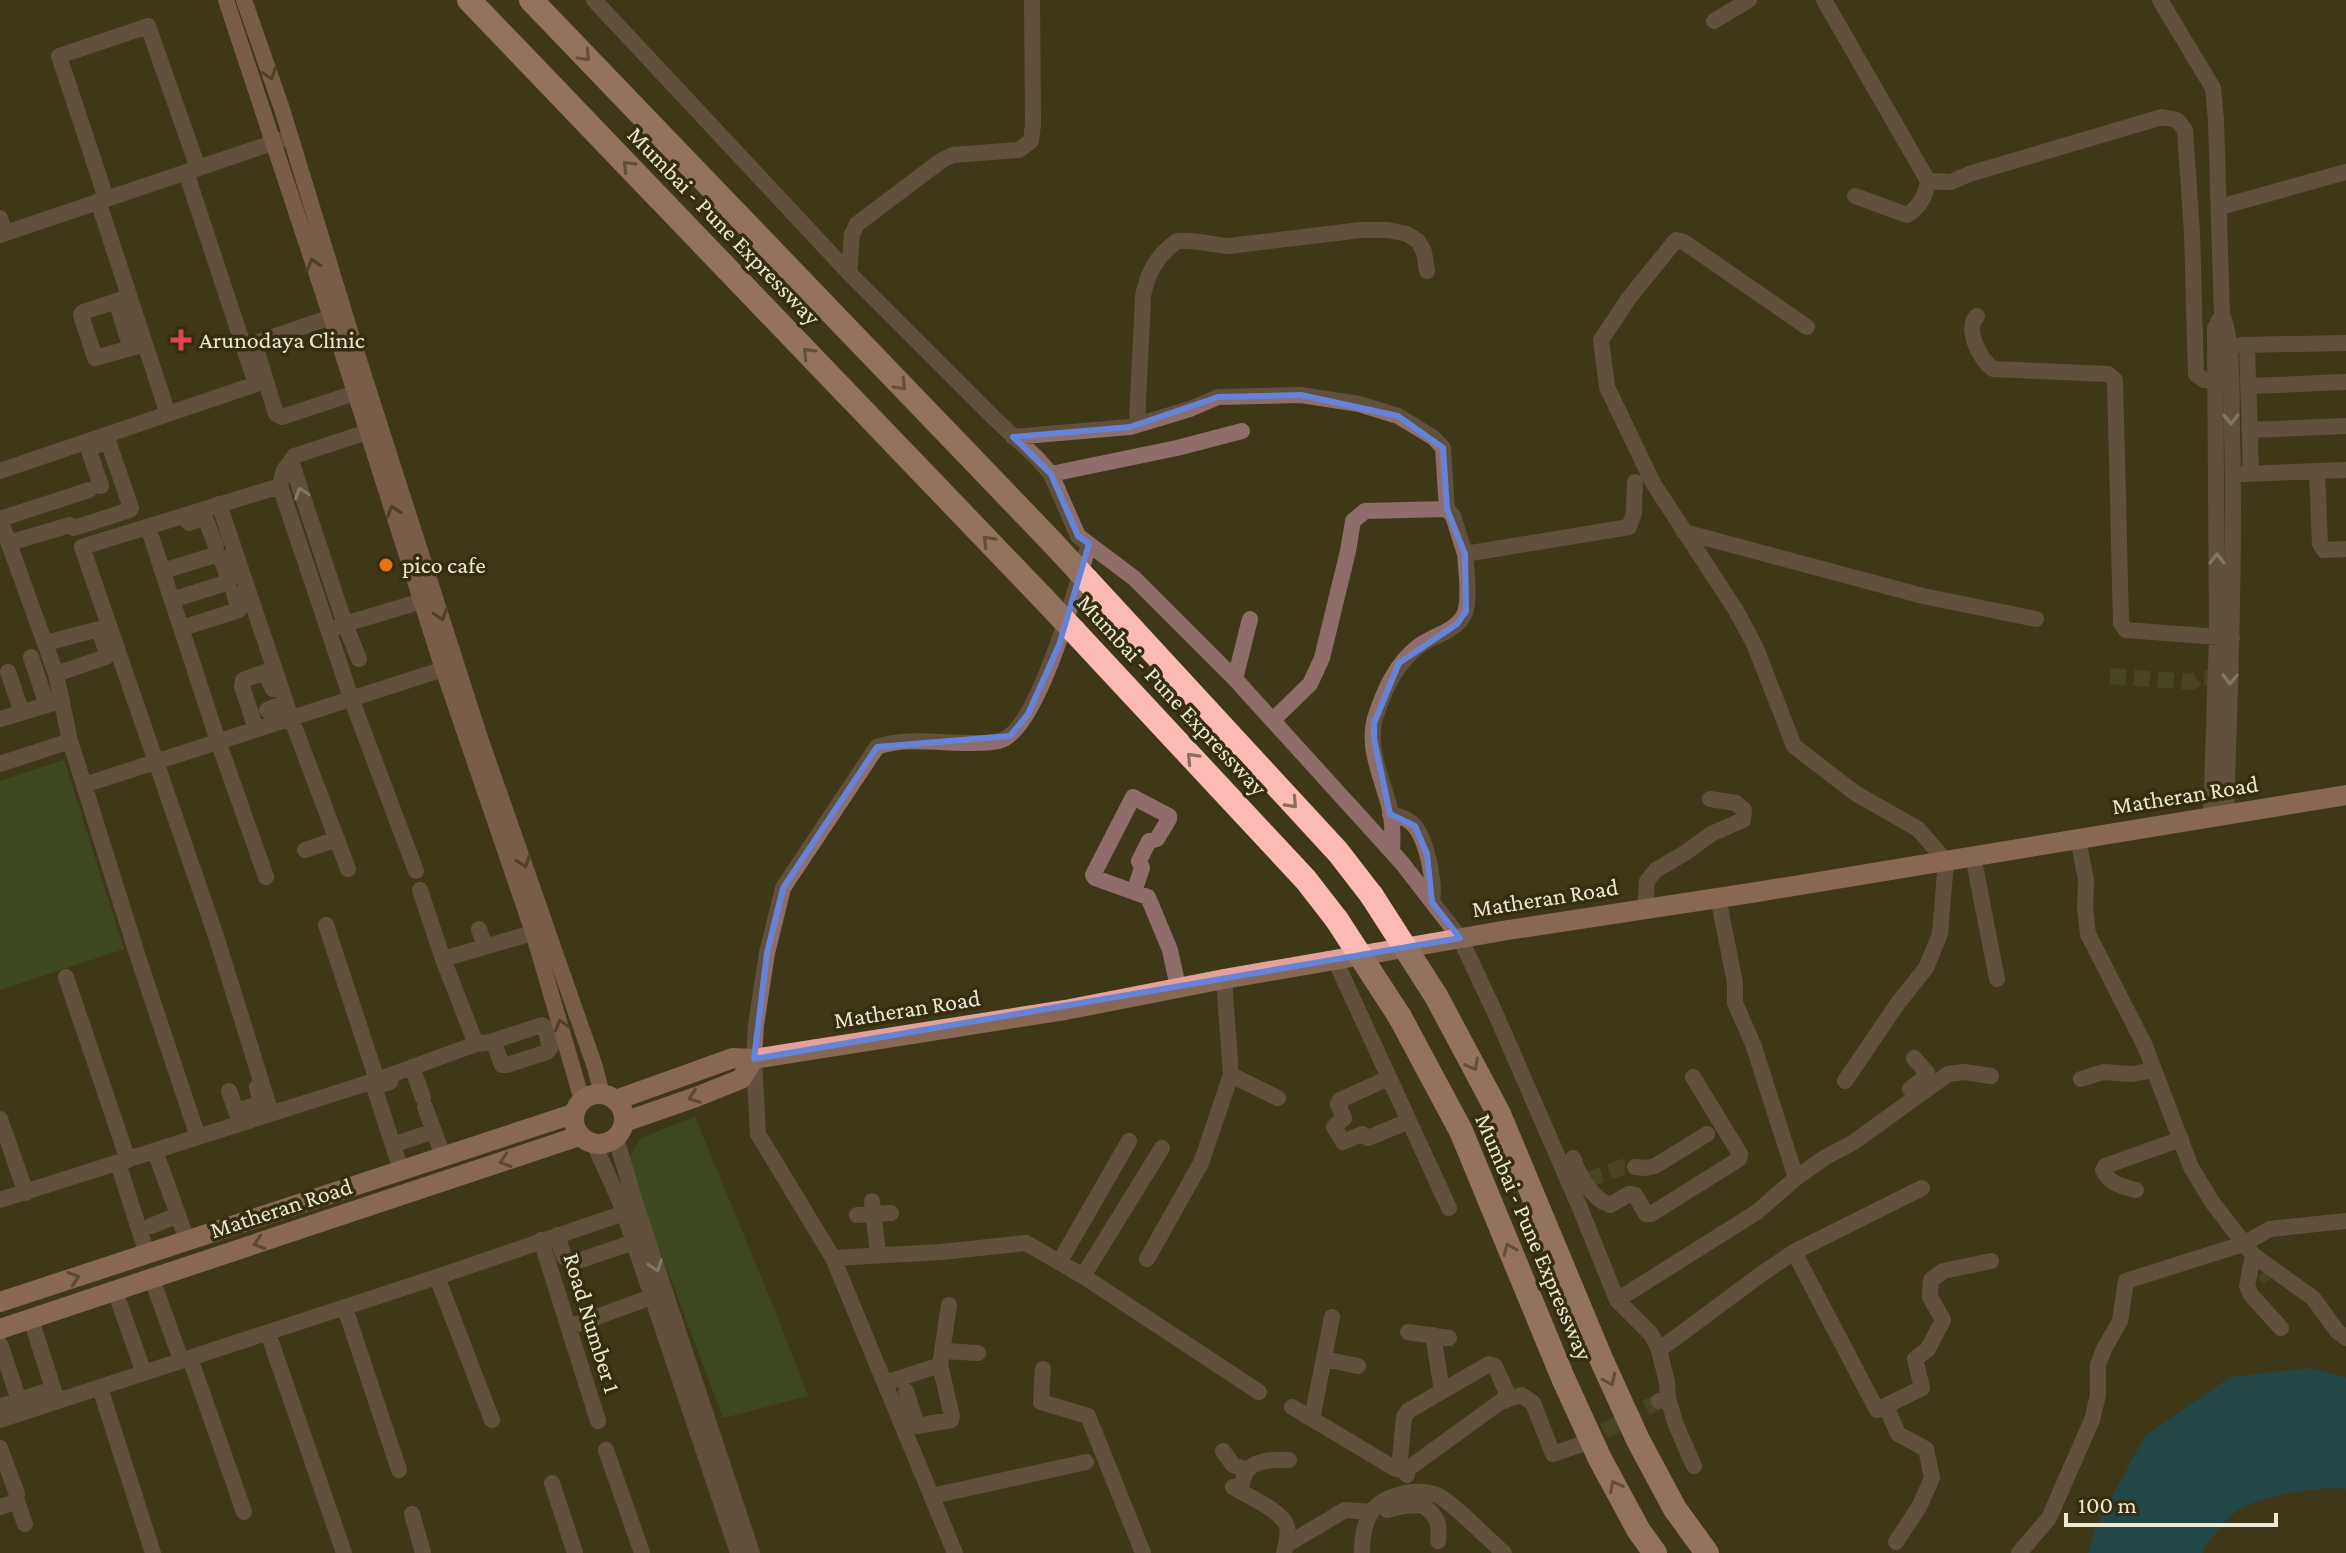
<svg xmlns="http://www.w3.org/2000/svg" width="2346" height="1553" font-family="'Crimson Pro',serif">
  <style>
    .green { fill: #3d5b2c }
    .water { fill: #03597f }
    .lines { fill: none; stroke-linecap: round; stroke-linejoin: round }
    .minor-tunnel { stroke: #585235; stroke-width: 16; stroke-dasharray: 16 8; stroke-linecap: butt }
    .minor { stroke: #8e6d6b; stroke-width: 16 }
    .tertiary { stroke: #8e6d6b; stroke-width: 16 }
    .secondary { stroke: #be8b87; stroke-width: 16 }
    .primary { stroke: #e3a19c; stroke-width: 20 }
    .motorway { stroke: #fbbab6; stroke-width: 24 }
    .motorway-bridge { stroke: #fbbab6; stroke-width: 24 }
    .oneway { stroke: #8e6c5a }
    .oneway2 { stroke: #644e39 }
    .oneway3 { stroke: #d0c3b6 }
    .oneway4 { stroke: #83614e }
    .marked { fill: none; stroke: #6584d7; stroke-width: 6; stroke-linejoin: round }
    .health-dot { fill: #e0444e; stroke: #342d0f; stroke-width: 3 }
    .food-dot { fill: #e8710a; stroke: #342d0f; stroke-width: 3 }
    .labels { text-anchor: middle; stroke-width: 7; stroke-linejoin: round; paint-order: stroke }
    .street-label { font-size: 24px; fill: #ece8d6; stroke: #342d0f }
    .poi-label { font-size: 24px; fill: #ece8d6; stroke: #342d0f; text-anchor: start }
  </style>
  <rect width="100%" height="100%" fill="#3e3819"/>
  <!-- green -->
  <path class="green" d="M64,760L124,949L0,990V781Z
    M695,1117L776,1313L808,1396L723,1418L647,1215L629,1157L641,1138Z"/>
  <!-- water -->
  <path class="water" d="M2309,1368L2346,1377V1489C2322,1486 2260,1495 2240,1509C2228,1516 2209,1541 2202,1553H2088L2095,1528L2145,1436L2230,1377Z"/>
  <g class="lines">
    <!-- minor-tunnel -->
    <path class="minor-tunnel" d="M2110,676L2191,682L2199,677L2209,678
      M1587,1180L1623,1167H1635
      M2264,1272L2270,1279
      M1583,1443L1659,1401"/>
    <!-- minor -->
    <path class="minor" d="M594,0L849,273L995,419L1037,458L1051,474L1078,536L1134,578L1235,679L1402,863L1460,938L1497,1017L1580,1208L1617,1300L1651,1334L1659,1350
      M1824,0L1928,181C1926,195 1920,207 1907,215L1855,196
      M2160,0L2213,88L2216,120L2222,315C2234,340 2231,399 2232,429C2235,558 2230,686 2226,814
      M1714,21L1749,0
      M1928,181L1951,182L1969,174L2162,117L2177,120L2185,130L2192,232L2196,374L2204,380L2230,379
      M106,198L59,56L148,26L198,168
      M98,201L168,414
      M2220,207L2346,172
      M0,218L5,233
      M849,273L852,234L857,224L942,160L953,155L1019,150L1031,141L1033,124L1032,0
      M129,297L83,312L81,315L95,358L145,344
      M116,301L131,348
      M1977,316C1964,328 1980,360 1993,369L2108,374L2115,380L2121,623L2126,630L2232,638
      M331,317L258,342L256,348L276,414L282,417L355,393
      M1807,327L1684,242L1676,240L1629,298L1601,340L1607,387L1653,483L1737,612L1755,646L1794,746L1855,793L1918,829L1946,861L1940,934L1926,968L1898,1003L1845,1081
      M2240,345L2346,343
      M2247,345L2251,474
      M2249,386L2346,382
      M1137,424L1143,296C1148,271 1157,256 1177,241C1196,239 1211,245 1229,246L1361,230H1388L1407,234L1418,241L1424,252L1427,271
      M2250,430L2346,426
      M367,432L294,456L291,461L345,624L422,601
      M1013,437L1130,427L1190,409L1218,397L1301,395L1359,404L1398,416L1434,438L1443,448L1447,509
      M291,461L284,470L280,486L351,698L416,871
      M0,471L256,384L186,172
      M2317,471L2320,544L2324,550L2346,549
      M1051,474L1177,448L1242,431
      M2242,474L2346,470
      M101,486L89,451L90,448L103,443
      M219,504L291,718L348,869
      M0,519L56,674L70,741L84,785L456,665
      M0,519L89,490
      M189,523L203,518L206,520L216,546
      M148,527L218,741L266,877
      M1684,532L1923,596L2036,619
      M9,543L70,525L74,528L130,510L131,508L106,435
      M163,571L215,555L221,557L229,582L178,598
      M337,627L345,624L359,659
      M182,628L239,610L234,593
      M46,643L99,629L107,654L106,657L56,674
      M31,657L47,705
      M8,672L22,713
      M1235,679L1250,619
      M243,680L265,672L273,689
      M242,686L256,729
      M267,710L276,706
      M0,719L60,701
      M1273,720L1310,684L1322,658L1348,551L1353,521L1365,511L1447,509L1453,516L1465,554L1629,527L1634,513L1635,482
      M0,764L70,741
      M84,785L138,957L198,1137
      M1390,814C1397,816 1404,817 1409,821C1427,833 1435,883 1432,902
      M2211,817L2217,637L2215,328L2222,315
      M2078,839L2086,880L2085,907L2088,934L2145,1046L2191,1167L2212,1202L2253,1255L2313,1298L2337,1331L2346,1338
      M305,850L337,839
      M1392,851C1393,835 1393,818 1388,802C1381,776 1367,747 1375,718C1384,691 1395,664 1419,646C1432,636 1456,631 1464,615C1471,601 1466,570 1465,554
      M1973,856L1997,979
      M420,890L443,959
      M1134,892L1142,868L1139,861L1149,841L1157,839L1169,819V816L1133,797L1093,875L1095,878L1148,897L1170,950L1178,987
      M1645,909L1647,881L1656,870L1685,853L1711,834L1743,820L1744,810L1736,803L1710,799
      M326,925L377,1080
      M479,929L485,947
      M1335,960L1449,1208
      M66,977L128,1160
      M476,1044L491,1042L493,1041L542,1025L545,1027L550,1048L547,1052L507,1065H502L493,1041
      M412,1067L423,1098
      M1231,1075L1278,1098
      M1389,1078L1340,1100L1338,1104L1344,1118L1334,1127L1343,1142L1362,1134L1368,1138L1409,1121
      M2081,1079L2103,1072L2132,1074L2154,1070
      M390,1082L375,1087V1090L401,1170
      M1910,1089L1926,1077L1927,1073L1914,1058
      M229,1091L240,1122
      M425,1107L443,1156
      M236,1111L261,1103L257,1087
      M271,1113L216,936L82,547L280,486
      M0,1119L26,1193
      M393,1145L434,1131
      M155,1151L187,1240
      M1573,1158C1579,1176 1592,1199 1610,1205L1629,1194L1635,1195L1646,1214H1651L1739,1159L1740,1154L1693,1077
      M118,1163L147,1254
      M1635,1167L1646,1168L1655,1166L1707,1134
      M1796,1178L1824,1158L1854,1142L1948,1074L1964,1072L1991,1076
      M2136,1190C2121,1186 2110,1184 2103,1170L2105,1166L2181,1139
      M0,1200L377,1080L476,1044L443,959L546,929
      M872,1201L878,1254
      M857,1215L891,1213
      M151,1226L178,1215
      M557,1235L564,1257
      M541,1240L598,1421
      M1794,1252L1877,1410L1922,1388L1915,1359L1928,1349L1943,1320L1930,1297L1931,1280L1943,1271L1991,1261
      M2253,1255L2247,1286L2251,1295L2281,1328
      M833,1258L941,1252L1026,1243L1083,1276L1259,1392
      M1147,1259L1201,1163L1231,1075L1224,979
      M1060,1261L1129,1141
      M572,1263L634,1242
      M1083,1276L1162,1148
      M437,1277L492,1420
      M152,1279L181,1360
      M115,1291L144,1373
      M1617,1300L1757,1212L1796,1178L1753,1044L1735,1003V983L1718,897
      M345,1308L399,1470
      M31,1319L57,1401
      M569,1327L665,1292
      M1408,1332L1449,1338
      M268,1333L344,1553
      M1433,1335L1442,1391
      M0,1344L23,1412
      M944,1351L978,1353
      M190,1358L244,1512
      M1324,1359L1358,1366
      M1043,1369L1041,1402L1088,1416L1143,1553
      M885,1383L940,1365L949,1305
      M100,1388L153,1553
      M906,1391L917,1426L951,1420L952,1416L940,1365
      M1668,1398L1676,1425L1694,1466
      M19,1400L53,1389
      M1659,1401L1668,1398L1667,1382L1659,1350L1760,1275L1794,1252L1922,1188
      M0,1406L14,1402
      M1886,1406L1898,1434L1926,1449L1932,1478L1919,1507L1896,1542
      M1292,1407L1394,1468L1405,1471L1407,1475
      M1312,1419L1332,1317
      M0,1420L437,1277L624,1213
      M0,1448L17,1494L16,1499L12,1503L0,1507
      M606,1450L642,1553
      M1223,1451L1233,1465L1247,1470
      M1399,1469L1404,1417L1408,1411L1489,1364L1495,1366L1506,1391L1504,1401
      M1405,1471L1500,1402L1521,1395L1533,1403L1553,1454L1579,1445
      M552,1483L575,1553
      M1233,1487C1247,1496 1281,1510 1287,1526C1289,1535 1286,1545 1284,1553
      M1240,1491C1242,1485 1243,1478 1246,1472C1253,1460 1276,1459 1289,1460
      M932,1496L1086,1462
      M16,1499L25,1524
      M1423,1505C1437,1516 1440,1523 1438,1541
      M1387,1510L1404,1506L1423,1505L1421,1492
      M412,1514L423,1553
      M1286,1545L1345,1510L1370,1512
      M955,1553L833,1258L758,1134L754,1059L756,1025L767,953L783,888L877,747C911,734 962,748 999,741C1038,733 1078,581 1089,544
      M1362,1553C1362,1540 1363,1528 1369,1516C1379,1495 1416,1487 1437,1495C1450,1500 1490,1541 1504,1553
      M2019,1553L2049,1518L2092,1420L2098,1395V1365L2104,1349L2120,1321L2126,1281L2243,1244L2270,1229L2346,1221"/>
    <!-- tertiary -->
    <path class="tertiary" d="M0,235L287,138
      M616,1138L634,1199L752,1553
      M594,1144L621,1204L738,1553"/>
    <!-- secondary -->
    <path class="secondary" d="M226,0L331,317L443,669L533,932L582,1100
      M244,0L282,109L357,354L480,738L595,1067L602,1094"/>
    <!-- primary -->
    <path class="primary" d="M574 1119a25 25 0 1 1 50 0a25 25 0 1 1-50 0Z
      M616,1100L733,1058L754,1059L1065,1010L1224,979L1508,930L1757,892L2346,795
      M624,1122L696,1097L741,1079L754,1059
      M0,1302L573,1114
      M0,1329L579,1136"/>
    <!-- motorway -->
    <path class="motorway" d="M469,0L1042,597
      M531,0L1053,543
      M1087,580L1338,852L1372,896
      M1074,631L1306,880L1337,920
      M1436,996L1499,1114L1602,1361L1638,1440L1675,1509L1707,1553
      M1400,1017L1461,1131L1563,1378L1600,1459L1639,1531L1655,1553"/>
    <!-- motorway-bridge -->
    <path class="motorway-bridge" d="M1053,543L1087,580
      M1042,597L1074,631
      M1372,896L1436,996
      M1337,920L1400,1017"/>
  </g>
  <!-- one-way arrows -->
  <defs><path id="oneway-chevron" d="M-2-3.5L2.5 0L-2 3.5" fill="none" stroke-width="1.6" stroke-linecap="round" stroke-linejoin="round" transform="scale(2)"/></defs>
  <g class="oneway">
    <use href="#oneway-chevron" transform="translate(585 56) rotate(46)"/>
    <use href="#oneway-chevron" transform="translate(628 166) rotate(-134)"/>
    <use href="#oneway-chevron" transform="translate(808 353) rotate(-134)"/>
    <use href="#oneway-chevron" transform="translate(901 385) rotate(46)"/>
    <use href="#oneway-chevron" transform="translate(988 541) rotate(-134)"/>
    <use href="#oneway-chevron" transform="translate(1192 758) rotate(-133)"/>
    <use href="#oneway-chevron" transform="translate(1292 803) rotate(47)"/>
    <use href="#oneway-chevron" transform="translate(1473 1065) rotate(62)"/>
    <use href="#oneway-chevron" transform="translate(1509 1249) rotate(-113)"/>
    <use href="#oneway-chevron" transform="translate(1610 1380) rotate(66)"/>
    <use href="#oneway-chevron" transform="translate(1615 1486) rotate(-118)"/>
  </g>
  <g class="oneway2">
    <use href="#oneway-chevron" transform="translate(270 74) rotate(71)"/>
    <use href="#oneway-chevron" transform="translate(313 264) rotate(-108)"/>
    <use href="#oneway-chevron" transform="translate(393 511) rotate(-108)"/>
    <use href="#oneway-chevron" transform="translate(441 615) rotate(72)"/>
    <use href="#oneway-chevron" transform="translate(524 862) rotate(71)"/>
    <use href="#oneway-chevron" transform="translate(561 1025) rotate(-107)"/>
  </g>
  <g class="oneway3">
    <use href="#oneway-chevron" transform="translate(2231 419) rotate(89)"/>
    <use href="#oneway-chevron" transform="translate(301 493) rotate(-109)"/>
    <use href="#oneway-chevron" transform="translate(2217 559) rotate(-90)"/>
    <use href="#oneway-chevron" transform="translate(2230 679) rotate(92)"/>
    <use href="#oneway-chevron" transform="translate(656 1266) rotate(71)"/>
  </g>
  <g class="oneway4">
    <use href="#oneway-chevron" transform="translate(694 1097) rotate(160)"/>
    <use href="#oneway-chevron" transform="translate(505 1161) rotate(162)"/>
    <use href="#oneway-chevron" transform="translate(259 1243) rotate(162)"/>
    <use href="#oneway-chevron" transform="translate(74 1278) rotate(-18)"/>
  </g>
  <!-- marked area -->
  <path d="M0 0H2346V1553H0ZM1301,395L1398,416L1443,448L1447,509L1465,554L1466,611L1457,624L1399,663L1374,723V739L1390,814L1415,826L1427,854L1432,902L1460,938L754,1059L767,953L783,888L877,747L1010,736L1028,714L1059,645L1089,544L1078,536L1051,474L1013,437L1130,427L1218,397Z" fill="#3e3819" fill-opacity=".55" fill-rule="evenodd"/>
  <path class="marked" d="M1301,395L1398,416L1443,448L1447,509L1465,554L1466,611L1457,624L1399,663L1374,723V739L1390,814L1415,826L1427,854L1432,902L1460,938L754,1059L767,953L783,888L877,747L1010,736L1028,714L1059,645L1089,544L1078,536L1051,474L1013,437L1130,427L1218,397Z"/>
  <!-- markers -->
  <path class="health-dot" d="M177 328h8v8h8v8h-8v8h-8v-8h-8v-8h8z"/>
  <circle class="food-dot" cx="386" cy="565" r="8"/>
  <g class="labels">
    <!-- street labels -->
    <g class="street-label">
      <text transform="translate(724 226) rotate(46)" y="8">Mumbai - Pune Expressway</text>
      <text transform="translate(1172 695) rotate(47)" y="8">Mumbai - Pune Expressway</text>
      <text transform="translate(2185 795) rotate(-9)" y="8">Matheran Road</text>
      <text transform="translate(1545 898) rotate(-9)" y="8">Matheran Road</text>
      <text transform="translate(907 1009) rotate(-9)" y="8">Matheran Road</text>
      <text transform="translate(281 1208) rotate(-18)" y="8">Matheran Road</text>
      <text transform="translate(1534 1237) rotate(67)" y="8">Mumbai - Pune Expressway</text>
      <text transform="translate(592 1323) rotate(73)" y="8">Road Number 1</text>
    </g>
    <!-- poi labels -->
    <g class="poi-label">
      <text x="199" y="348">Arunodaya Clinic</text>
      <text x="402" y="573">pico cafe</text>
    </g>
  </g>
  <!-- scale -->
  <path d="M2066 1513v12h210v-12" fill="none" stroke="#ece8d6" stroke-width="4"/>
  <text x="2078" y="1513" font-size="24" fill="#ece8d6" stroke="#342d0f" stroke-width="6" paint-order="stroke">100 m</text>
</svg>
